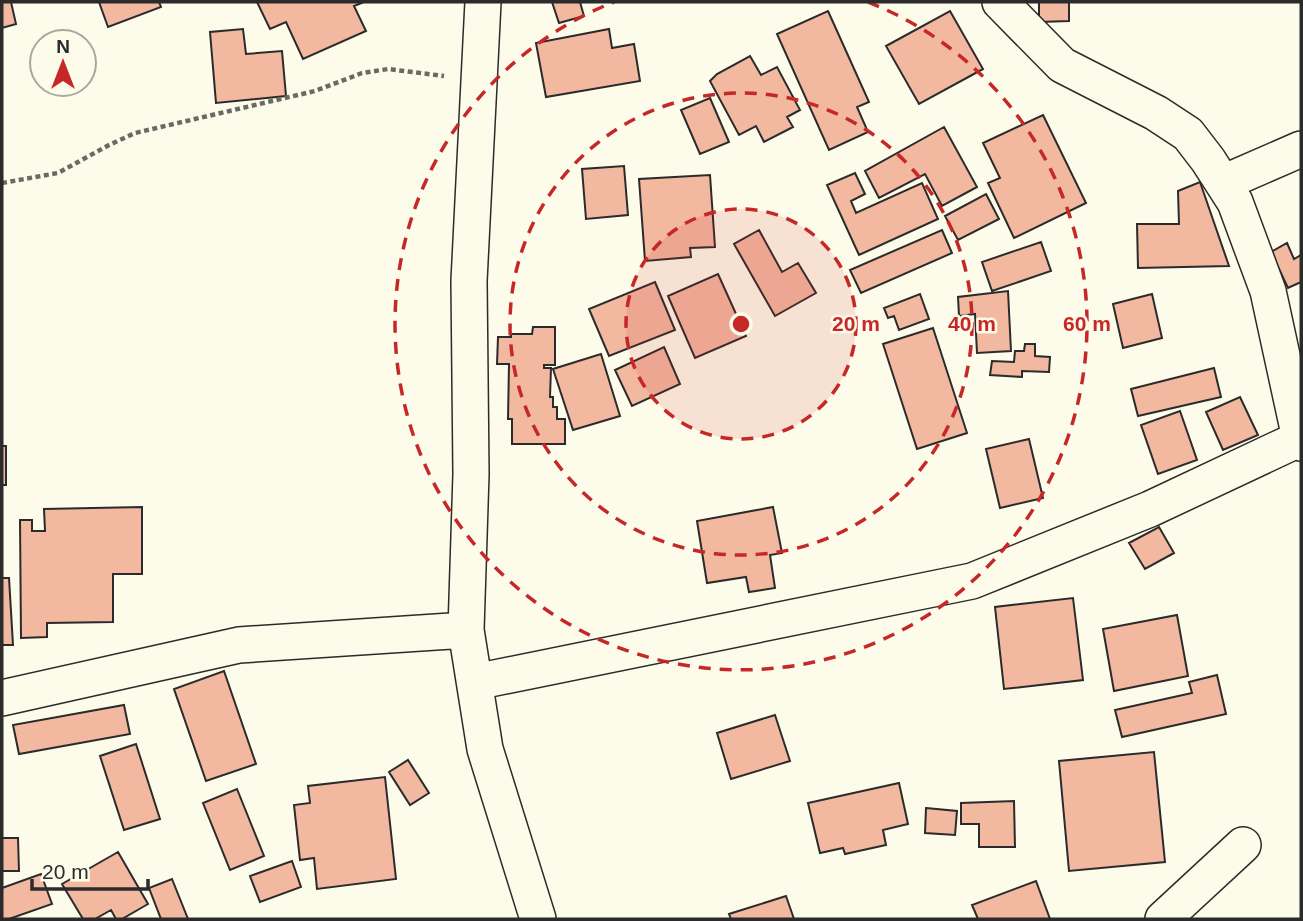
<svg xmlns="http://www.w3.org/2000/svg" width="1303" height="921" font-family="Arial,sans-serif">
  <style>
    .building { fill: #f2b8a0; stroke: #2b2b2b; stroke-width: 2 }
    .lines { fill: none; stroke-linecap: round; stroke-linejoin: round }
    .street-casing { stroke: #2b2b2b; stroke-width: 38 }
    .path { stroke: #6a6964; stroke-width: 4.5; stroke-dasharray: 5 3.5; stroke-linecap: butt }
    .street { stroke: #fdfbea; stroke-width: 35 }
    .ring { fill: none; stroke: #c62828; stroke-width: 3.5; stroke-dasharray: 12 9 }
    .centre { fill: #c62828; stroke: #fdfbea; stroke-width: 3.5 }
    .ring-label { font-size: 21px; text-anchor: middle; font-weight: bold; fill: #c62828; stroke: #fdfbea; stroke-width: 5; stroke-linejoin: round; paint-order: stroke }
  </style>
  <rect width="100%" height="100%" fill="#fdfbea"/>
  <!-- building -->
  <path class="building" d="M2,2H11L16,24L2,28Z
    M99,2H159L161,7L108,27Z
    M257,2H364L354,6L366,31L303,59L286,22L270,29Z
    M552,2H580L584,16L559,23Z
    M1039,2H1069V21L1039,22Z
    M828,11L869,102L857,107L868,132L829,150L777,34Z
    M950,11L983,69L919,104L886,46Z
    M243,29L246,54L282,51L286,96L216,103L210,32Z
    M609,29L612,48L634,44L640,81L546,97L536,43Z
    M750,56L761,75L777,67L800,110L787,117L793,127L764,142L756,126L739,135L710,81L717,74Z
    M710,98L729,142L700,154L681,110Z
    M1043,115L1086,203L1014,238L988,183L1000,178L983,143Z
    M944,127L977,187L942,206L925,174L879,198L865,171Z
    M624,166L628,215L586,219L582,169Z
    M855,173L865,194L851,201L856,213L922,183L938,219L859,255L827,185Z
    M710,175L715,247L690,248L691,257L645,261L639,179Z
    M1200,182L1229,266L1138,268L1137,224H1179L1178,191Z
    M986,194L999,219L958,240L945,216Z
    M759,230L782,272L798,263L816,293L775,316L734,244Z
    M942,230L952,253L861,293L850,270Z
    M1041,242L1051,271L992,291L982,262Z
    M1287,243L1294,259L1301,255V282L1288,288L1271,252Z
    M718,274L746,336L695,358L668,296Z
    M655,282L675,330L609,356L589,309Z
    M1008,291L1011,351L977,353L975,314L959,316L958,297Z
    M920,294L929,319L899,330L894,316L888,318L884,308Z
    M1152,294L1162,338L1123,348L1113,304Z
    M533,327H555V365H544V368H551L550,397H553V407H557V419H565V444H512V419H508L509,364H497L498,337H511V334H532Z
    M933,328L967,433L917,449L883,344Z
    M1025,344H1035V356L1050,357L1049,372L1022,371V377L990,375L992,361L1014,362L1015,351H1024Z
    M664,347L680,384L632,406L615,370Z
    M601,354L620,416L573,430L553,369Z
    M1214,368L1221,397L1138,416L1131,389Z
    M1240,397L1258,435L1223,450L1206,412Z
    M1180,411L1197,460L1158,474L1141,425Z
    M1029,439L1043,498L1000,508L986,449Z
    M2,446H6V485H2Z
    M142,507V574H113V622L47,623V637L21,638L20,520H32V531H45L44,509Z
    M773,507L782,553L770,555L775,588L749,592L746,577L707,583L697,521Z
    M1159,527L1174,553L1145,569L1129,543Z
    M2,578H9L13,645H2Z
    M1073,598L1083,680L1004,689L995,607Z
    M1177,615L1188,676L1114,691L1103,629Z
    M224,671L256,764L206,781L174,689Z
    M1217,675L1226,714L1122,737L1115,710L1192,693L1189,682Z
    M124,705L130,734L19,754L13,725Z
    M775,715L790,761L731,779L717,733Z
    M136,744L160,819L124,830L100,756Z
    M1154,752L1165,862L1069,871L1059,761Z
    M408,760L429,793L410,805L389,772Z
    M385,777L396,879L317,889L314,858L300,860L294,805L310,803L308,786Z
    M899,783L908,824L883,830L886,845L845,854L843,848L820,853L808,803Z
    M237,789L264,856L230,870L203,803Z
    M1014,801L1015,847H979V824H961V803Z
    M926,808L957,811L955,835L925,833Z
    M2,838H18L19,871H2Z
    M118,852L148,904L122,919H116L111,910L95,919H83L62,884Z
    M292,861L301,887L260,902L250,876Z
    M41,874L52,904L9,919H2V888Z
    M172,879L188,919H161L149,888Z
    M1036,881L1050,919H978L972,905Z
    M786,896L794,919H731L729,914Z"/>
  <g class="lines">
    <defs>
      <path id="street" d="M483,2L469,281L471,474L466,630L485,749L538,919
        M1000,2L1062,65L1156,113L1188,134L1208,160L1235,202L1268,291L1301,443
        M1223,183L1301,149
        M475,682L972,581L1150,509L1299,439
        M2,698L239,645L466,630
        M1163,919L1243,845"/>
    </defs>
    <!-- street casing -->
    <use href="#street" class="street-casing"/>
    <!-- path -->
    <path class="path" d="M2,183L58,173L109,145L135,133L315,91L362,73L388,69L444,76"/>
    <!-- street -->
    <use href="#street" class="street"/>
  </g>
  <!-- distance rings -->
  <circle cx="741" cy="324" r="115" fill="#c62828" fill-opacity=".12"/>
  <g class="ring">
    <circle cx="741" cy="324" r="115"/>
    <circle cx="741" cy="324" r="231"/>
    <path d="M868 2A346 346 0 1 1 614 2"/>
  </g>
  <circle cx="741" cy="324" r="10" class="centre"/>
  <g class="ring-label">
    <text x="856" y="331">20 m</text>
    <text x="972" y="331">40 m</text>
    <text x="1087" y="331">60 m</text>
  </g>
  <!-- border -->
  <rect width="1303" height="921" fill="none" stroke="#2b2b2b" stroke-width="7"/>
  <!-- north arrow -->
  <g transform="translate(63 63)"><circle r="33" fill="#fdfbea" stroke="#a9a89e" stroke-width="2"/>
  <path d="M0-5L12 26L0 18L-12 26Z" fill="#c62828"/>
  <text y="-10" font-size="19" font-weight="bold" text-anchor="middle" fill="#2b2b2b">N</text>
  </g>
  <!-- scale -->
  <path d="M32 879v10h116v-10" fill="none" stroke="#2b2b2b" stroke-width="3.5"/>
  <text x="42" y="879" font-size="21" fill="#2b2b2b" stroke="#fdfbea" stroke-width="5" paint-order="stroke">20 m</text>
</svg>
